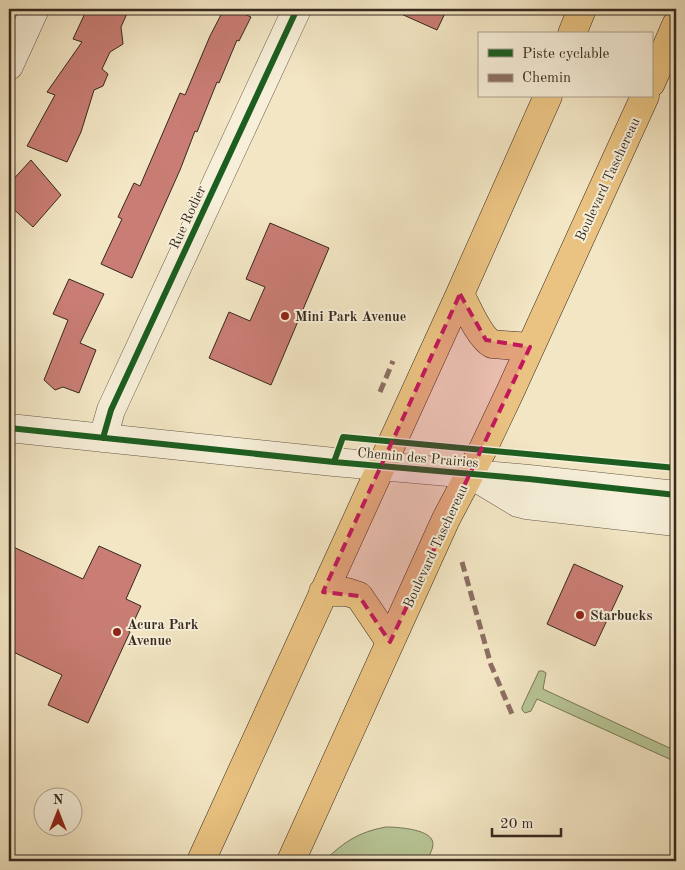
<svg xmlns="http://www.w3.org/2000/svg" width="685" height="870" font-family="'Old Standard TT',serif">
  <style>
    .green { fill: #b8c696; stroke: #77785a }
    .building { fill: #c97d74; stroke: #36291f }
    .lines { fill: none; stroke-linecap: round; stroke-linejoin: round }
    .minor-casing { stroke: #655848; stroke-width: 29 }
    .major-casing { stroke: #36291f; stroke-width: 29 }
    .minor { stroke: #f7efd9; stroke-width: 28 }
    .major { stroke: #eac382; stroke-width: 28 }
    .quiet { stroke: #8d6e63; stroke-width: 5; stroke-dasharray: 10 5; stroke-linecap: butt }
    .cycleway-casing { stroke: #f7efd9; stroke-width: 9 }
    .cycleway { stroke: #1b5e20; stroke-width: 6 }
    .marked { fill: #c2185b; fill-opacity: 0.2; stroke: #c2185b; stroke-width: 4; stroke-dasharray: 10 6; stroke-linejoin: round }
    .poi-dot { fill: #8f2418; stroke: #f7efd9; stroke-width: 2 }
    .labels { text-anchor: middle; stroke-width: 4; stroke-linejoin: round; paint-order: stroke }
    .street-label { font-size: 14px; fill: #36291f; stroke: #f7efd9 }
    .poi-label { font-size: 14px; font-weight: bold; fill: #36291f; stroke: #f7efd9; text-anchor: start }
  </style>
  <rect width="100%" height="100%" fill="#f3e6c4"/>
  <filter id="stains"><feTurbulence type="fractalNoise" baseFrequency=".004" numOctaves="4"/><feColorMatrix values="0 0 0 0 .2 0 0 0 0 .09 0 0 0 0 .02 0 0 0 .5 -.17"/></filter>
  <radialGradient id="worn" r=".72"><stop offset=".6" stop-color="#630" stop-opacity="0"/><stop offset="1" stop-color="#630" stop-opacity=".3"/></radialGradient>
  <!-- green -->
  <path class="green" d="M539,671H543L546,673L543,689L676,751V762L537,699L531,711L525,713L522,710V707Z
    M386,827C397,827 427,829 432,840C435,846 430,853 428,859L419,861L408,856L405,861H324C344,842 358,832 386,827Z"/>
  <!-- building -->
  <path class="building" d="M87,9H129L121,27L123,44L110,52L102,69L108,74L103,86L94,90L81,132L67,162L27,146L55,95L47,92L82,42L73,39Z
    M224,9H234L251,17L239,41L237,40L219,83L217,82L197,132L195,131L180,170L132,278L101,264L122,219L118,217L134,183L140,186L180,93L185,95L210,36Z
    M390,9H447L437,30Z
    M31,160L61,195L33,227L9,205V184Z
    M270,223L329,248L271,385L209,358L229,312L250,321L265,287L246,279Z
    M69,279L104,294L80,343L96,350L79,393L63,387L55,390L44,380L68,320L53,314Z
    M9,545L83,579L99,546L141,565L126,599L141,606L129,632H130L88,723L48,705L62,675L9,650Z
    M574,564L623,586L595,646L547,624Z"/>
  <g class="lines">
    <defs>
      <path id="minor" d="M9,66L35,9
        M9,428L334,462L529,479L676,495
        M103,438L111,410L297,9
        M475,477L518,503L526,505L676,522"/>
      <path id="major" d="M572,34L582,9
        M651,83L676,25
        M460,294C467,307 479,337 492,344L530,347
        M323,592H347L359,596L390,642
        M201,861L460,294L548,96
        M291,861L446,519L483,449L510,392L645,96"/>
    </defs>
    <!-- minor casing -->
    <use href="#minor" class="minor-casing"/>
    <!-- major casing -->
    <use href="#major" class="major-casing"/>
    <!-- minor -->
    <use href="#minor" class="minor"/>
    <!-- major -->
    <use href="#major" class="major"/>
    <!-- quiet -->
    <path class="quiet" d="M380,392L393,361
      M462,562L491,665L512,714"/>
    <defs>
      <path id="cycleway" d="M9,428L334,462L529,479L676,495
        M103,438L111,410L297,9
        M334,462L343,437L676,468"/>
    </defs>
    <!-- cycleway casing -->
    <use href="#cycleway" class="cycleway-casing"/>
    <!-- cycleway -->
    <use href="#cycleway" class="cycleway"/>
  </g>
  <!-- marked area -->
  <path class="marked" d="M460,294L486,340L530,347L390,642L359,596L323,592Z"/>
  <!-- markers -->
  <g class="poi-dot">
    <circle cx="285" cy="316" r="5"/>
    <circle cx="580" cy="615" r="5"/>
    <circle cx="117" cy="632" r="5"/>
  </g>
  <g class="labels">
    <!-- street labels -->
    <g class="street-label">
      <text transform="translate(607 179) rotate(-65)" y="5">Boulevard Taschereau</text>
      <text transform="translate(187 217) rotate(-65)" y="5">Rue Rodier</text>
      <text transform="translate(418 457) rotate(5)" y="5">Chemin des Prairies</text>
      <text transform="translate(435 546) rotate(-65)" y="5">Boulevard Taschereau</text>
    </g>
    <!-- poi labels -->
    <g class="poi-label">
      <text x="295" y="321">Mini Park Avenue</text>
      <text x="590" y="620">Starbucks</text>
      <text x="127" y="629">Acura Park<tspan x="127" dy="16">Avenue</tspan></text>
    </g>
  </g>
  <!-- margin -->
  <rect width="685" height="870" fill="none" stroke="#f3e6c4" stroke-width="30"/>
  <rect x="10" y="10" width="665" height="850" fill="none" stroke="#36291f" stroke-width="2.5"/>
  <rect x="15" y="15" width="655" height="840" fill="none" stroke="#36291f"/>
  <!-- legend -->
  <rect x="478" y="32" width="175" height="65" fill="#f7efd9" stroke="#aaa08f"/>
  <rect x="488" y="49" width="25" height="8" fill="#1b5e20" stroke="#aaa08f"/>
  <text x="522" y="58" font-size="15" fill="#36291f">Piste cyclable</text>
  <rect x="488" y="74" width="25" height="8" fill="#8d6e63" stroke="#aaa08f"/>
  <text x="522" y="82" font-size="15" fill="#36291f">Chemin</text>
  <!-- north arrow -->
  <g transform="translate(58 812)"><circle r="24" fill="#f7efd9" stroke="#aaa08f"/>
  <path d="M0-4L9 19L0 12L-9 19Z" fill="#8f2418"/>
  <text y="-8" font-size="14" font-weight="bold" text-anchor="middle" fill="#36291f">N</text>
  </g>
  <!-- scale -->
  <path d="M492 828v8h69v-8" fill="none" stroke="#36291f" stroke-width="2.5"/>
  <text x="500" y="828" font-size="15" fill="#36291f" stroke="#f7efd9" stroke-width="4" paint-order="stroke">20 m</text>
  <rect width="100%" height="100%" filter="url(#stains)"/>
  <rect width="100%" height="100%" fill="url(#worn)"/>
</svg>
